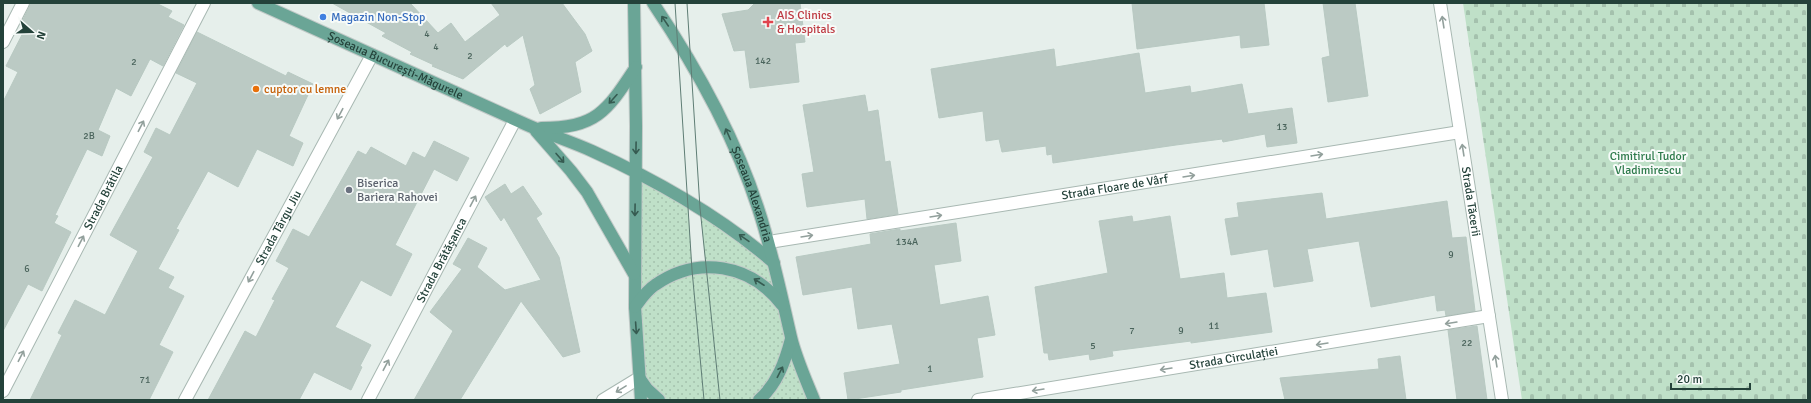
<svg xmlns="http://www.w3.org/2000/svg" width="1811" height="403" font-family="Signika,sans-serif">
  <style>
    .grass { fill: url(#grass-dots) }
    .cemetery { fill: url(#cemetery-stones) }
    .building { fill: #bbcac4; stroke: #b8c9c2 }
    .lines { fill: none; stroke-linecap: round; stroke-linejoin: round }
    .minor-casing { stroke: #a8b8b2; stroke-width: 14 }
    .major-casing { stroke: #c2cac8; stroke-width: 14 }
    .minor { stroke: #fff; stroke-width: 12 }
    .major { stroke: #6aa596; stroke-width: 12 }
    .tram { stroke: #5f7d75; stroke-width: 1 }
    .oneway { stroke: #365b51 }
    .oneway2 { stroke: #92a09c }
    .shop-dot { fill: #3f7fe0; stroke: #f7fbf9; stroke-width: 1.5 }
    .health-dot { fill: #e0444e; stroke: #f7fbf9; stroke-width: 1.5 }
    .food-dot { fill: #e8710a; stroke: #f7fbf9; stroke-width: 1.5 }
    .worship-dot { fill: #6b7280; stroke: #f7fbf9; stroke-width: 1.5 }
    .labels { text-anchor: middle; stroke-width: 4; stroke-linejoin: round; paint-order: stroke }
    .number-label { font-size: 10px; fill: #4a645c }
    .health-label { font-size: 12px; fill: #be3a42; stroke: #f7fbf9; text-anchor: start }
    .shop-label { font-size: 12px; fill: #366cbe; stroke: #f7fbf9; text-anchor: start }
    .street-label { font-size: 12px; fill: #24423a; stroke: #f7fbf9 }
    .food-label { font-size: 12px; fill: #c56008; stroke: #f7fbf9; text-anchor: start }
    .park-label { font-size: 12px; fill: #2d7a4b; stroke: #f7fbf9 }
    .worship-label { font-size: 12px; fill: #5b616d; stroke: #f7fbf9; text-anchor: start }
  </style>
  <defs>
    <pattern id="grass-dots" width="8" height="8" patternUnits="userSpaceOnUse"><rect width="8" height="8" fill="#bfe0c8"/><path d="M2 2h.1M6 6h.1" fill="none" stroke="#a4c1ad" stroke-width="1.8" stroke-linecap="round"/></pattern>
    <pattern id="cemetery-stones" width="16" height="16" patternUnits="userSpaceOnUse"><rect width="16" height="16" fill="#bfe0c8"/><path d="M2 7V4a2 2 0 0 1 4 0v3zM10 15v-3a2 2 0 0 1 4 0v3z" fill="#a4c1ad"/></pattern>
  </defs>
  <rect width="100%" height="100%" fill="#e6efeb"/>
  <!-- grass -->
  <path class="grass" d="M635,171L688,200L692,270L706,267L700,208L774,263L814,400H641Z"/>
  <!-- cemetery -->
  <path class="cemetery" d="M1463,3H1808V400H1522Z"/>
  <!-- building -->
  <path class="building" d="M31,3H156L172,11L168,17L184,25L163,66L150,59L131,96L116,88L98,130L110,136L102,156L87,149L55,215L58,216L54,223L71,232L42,291L28,284L3,331V102L18,72L6,66L26,27L21,24Z
    M332,3H410L438,33L451,23L465,42L500,15L491,3H562L585,34L592,51L575,62L581,92L540,114L530,89L535,85L523,35L507,47L505,44L463,79L432,66L434,65L410,54L412,52L382,36L386,33Z
    M755,3H800L805,42L795,43L799,82L750,88L745,50L734,51L722,14L748,10Z
    M1132,3H1264L1269,45L1241,48L1240,35L1137,49Z
    M1323,3H1355L1368,96L1328,102L1322,58L1330,56Z
    M197,32L286,76L288,72L313,84L289,136L303,143L293,166L257,149L238,187L208,171L176,229L179,230L158,269L174,277L168,288L184,296L159,345L173,352L149,400H30L62,335L58,333L75,300L105,315L138,251L110,235L153,157L144,152L156,128L170,135L197,83L176,73Z
    M1054,49L1056,67L1139,53L1145,93L1190,86L1191,93L1242,84L1248,114L1292,108L1297,143L1267,147L1265,134L1223,142L1222,139L1176,145L1053,163L1052,154L1047,155L1046,146L1002,152L999,139L986,141L983,111L939,118L931,69Z
    M865,95L868,112L878,110L885,162L890,161L898,214L867,219L865,199L807,207L802,174L814,172L803,105Z
    M434,141L469,158L457,181L434,169L395,245L412,254L391,296L361,280L335,327L371,345L360,366L362,367L351,390L314,372L299,400H208L245,331L256,337L275,300L272,299L289,268L276,261L293,229L309,237L358,151L366,155L371,147L406,166L413,152L425,158Z
    M505,184L511,194L523,186L542,214L536,218L559,257L580,352L563,357L521,301L460,400H414L453,331L430,312L462,269L453,264L468,238L487,248L477,267L505,290L541,280L504,217L501,221L485,197Z
    M1322,193L1326,219L1447,201L1452,238L1466,237L1475,311L1446,316L1445,310L1437,311L1435,295L1371,307L1359,241L1307,249L1313,281L1274,287L1268,249L1231,255L1225,219L1239,217L1237,203Z
    M1132,216L1133,222L1170,216L1180,279L1224,273L1227,298L1266,293L1272,332L1191,343V341L1112,351L1113,356L1090,360L1089,354L1049,360L1048,353H1044L1035,287L1108,273L1099,221Z
    M956,223L961,261L934,265L940,305L988,296L995,335L977,338L983,377L901,390V392L848,400L844,373L900,364L892,324L858,329L852,287L803,295L796,257L871,244L870,234L900,229V231Z
    M1477,326L1487,400H1457L1448,330Z
    M1400,356L1406,400H1285L1280,378L1379,369L1378,359Z"/>
  <g class="lines">
    <defs>
      <g id="minor">
        <path id="s1" d="M1440,3L1502,400"/>
        <path d="M3,42L23,3"/>
        <path id="s2" d="M769,242L1460,132"/>
        <path id="s3" d="M3,391L204,3"/>
        <path id="s4" d="M185,400L372,55"/>
        <path id="s5" d="M368,400L515,120"/>
        <path d="M603,400L639,378"/>
        <path id="s6" d="M978,400L1489,316"/>
      </g>
      <g id="major">
        <path id="s7" d="M258,3C347,43 436,84 525,124C547,134 570,141 592,151C658,181 720,216 774,263"/>
        <path d="M634,3L636,126L635,307L641,400"/>
        <path id="s8" d="M653,3C696,67 734,134 758,208C772,250 781,294 791,337C796,358 806,380 814,400"/>
        <path d="M541,128C597,128 607,111 636,67"/>
        <path d="M536,131L571,171L587,192L634,274"/>
        <path d="M635,307C641,299 647,290 655,285C698,255 751,264 782,305"/>
        <path d="M640,379L647,389L659,400"/>
        <path d="M759,400C777,384 785,362 791,339"/>
      </g>
    </defs>
    <!-- minor casing -->
    <use href="#minor" class="minor-casing"/>
    <!-- major casing -->
    <use href="#major" class="major-casing"/>
    <!-- minor -->
    <use href="#minor" class="minor"/>
    <!-- major -->
    <use href="#major" class="major"/>
    <!-- tram -->
    <path class="tram" d="M675,3L692,270L704,400
      M687,3L700,208L720,400"/>
  </g>
  <!-- one-way arrows -->
  <defs><path id="oneway-shaft" d="M-6 0H5M1.5-3L5.5 0L1.5 3" fill="none" stroke-width="1.6" stroke-linecap="round" stroke-linejoin="round"/></defs>
  <g class="oneway">
    <use href="#oneway-shaft" transform="translate(665 21) rotate(-124)"/>
    <use href="#oneway-shaft" transform="translate(613 99) rotate(132)"/>
    <use href="#oneway-shaft" transform="translate(728 134) rotate(-114)"/>
    <use href="#oneway-shaft" transform="translate(636 148) rotate(91)"/>
    <use href="#oneway-shaft" transform="translate(560 158) rotate(49)"/>
    <use href="#oneway-shaft" transform="translate(635 210) rotate(91)"/>
    <use href="#oneway-shaft" transform="translate(744 238) rotate(-145)"/>
    <use href="#oneway-shaft" transform="translate(759 282) rotate(-147)"/>
    <use href="#oneway-shaft" transform="translate(636 328) rotate(86)"/>
    <use href="#oneway-shaft" transform="translate(780 372) rotate(-63)"/>
  </g>
  <g class="oneway2">
    <use href="#oneway-shaft" transform="translate(1443 22) rotate(-99)"/>
    <use href="#oneway-shaft" transform="translate(340 114) rotate(118)"/>
    <use href="#oneway-shaft" transform="translate(141 126) rotate(-63)"/>
    <use href="#oneway-shaft" transform="translate(1463 150) rotate(-99)"/>
    <use href="#oneway-shaft" transform="translate(1317 155) rotate(-9)"/>
    <use href="#oneway-shaft" transform="translate(1189 176) rotate(-9)"/>
    <use href="#oneway-shaft" transform="translate(473 201) rotate(-62)"/>
    <use href="#oneway-shaft" transform="translate(936 216) rotate(-9)"/>
    <use href="#oneway-shaft" transform="translate(807 236) rotate(-9)"/>
    <use href="#oneway-shaft" transform="translate(81 241) rotate(-63)"/>
    <use href="#oneway-shaft" transform="translate(251 277) rotate(118)"/>
    <use href="#oneway-shaft" transform="translate(1451 323) rotate(171)"/>
    <use href="#oneway-shaft" transform="translate(1322 344) rotate(171)"/>
    <use href="#oneway-shaft" transform="translate(21 356) rotate(-63)"/>
    <use href="#oneway-shaft" transform="translate(1496 361) rotate(-99)"/>
    <use href="#oneway-shaft" transform="translate(386 365) rotate(-62)"/>
    <use href="#oneway-shaft" transform="translate(1166 369) rotate(171)"/>
    <use href="#oneway-shaft" transform="translate(621 389) rotate(148)"/>
    <use href="#oneway-shaft" transform="translate(1038 390) rotate(171)"/>
  </g>
  <!-- markers -->
  <circle class="shop-dot" cx="323" cy="17" r="4"/>
  <path class="health-dot" d="M766 16h4v4h4v4h-4v4h-4v-4h-4v-4h4z"/>
  <circle class="food-dot" cx="256" cy="89" r="4"/>
  <circle class="worship-dot" cx="349" cy="190" r="4"/>
  <g class="labels">
    <!-- number labels -->
    <g class="number-label">
      <text x="427" y="37">4</text>
      <text x="436" y="50">4</text>
      <text x="470" y="59">2</text>
      <text x="763" y="64">142</text>
      <text x="134" y="65">2</text>
      <text x="1282" y="130">13</text>
      <text x="89" y="139">2B</text>
      <text x="907" y="245">134A</text>
      <text x="1451" y="258">9</text>
      <text x="27" y="272">6</text>
      <text x="1214" y="329">11</text>
      <text x="1132" y="334">7</text>
      <text x="1181" y="334">9</text>
      <text x="1467" y="346">22</text>
      <text x="1093" y="349">5</text>
      <text x="930" y="372">1</text>
      <text x="145" y="383">71</text>
    </g>
    <!-- health labels -->
    <g class="health-label">
      <text x="777" y="19">AIS Clinics<tspan x="777" dy="14">&amp; Hospitals</tspan></text>
    </g>
    <!-- shop labels -->
    <g class="shop-label">
      <text x="331" y="21">Magazin Non-Stop</text>
    </g>
    <!-- street labels -->
    <g class="street-label">
      <text dy="4" stroke="none"><textPath href="#s7" startOffset="151">Șoseaua București-Măgurele</textPath></text>
      <text dy="4" stroke="none"><textPath href="#s2" startOffset="350">Strada Floare de Vârf</textPath></text>
      <text dy="4" stroke="none"><textPath href="#s8" startOffset="216">Șoseaua Alexandria</textPath></text>
      <text dy="4" stroke="none"><textPath href="#s3" startOffset="218">Strada Brătila</textPath></text>
      <text dy="4" stroke="none"><textPath href="#s1" startOffset="201">Strada Tăcerii</textPath></text>
      <text dy="4" stroke="none"><textPath href="#s4" startOffset="196">Strada Târgu Jiu</textPath></text>
      <text dy="4" stroke="none"><textPath href="#s5" startOffset="158">Strada Brătășanca</textPath></text>
      <text dy="4" stroke="none"><textPath href="#s6" startOffset="259">Strada Circulației</textPath></text>
    </g>
    <!-- food labels -->
    <g class="food-label">
      <text x="264" y="93">cuptor cu lemne</text>
    </g>
    <!-- park labels -->
    <g class="park-label">
      <text x="1648" y="160">Cimitirul Tudor<tspan x="1648" dy="14">Vladimirescu</tspan></text>
    </g>
    <!-- worship labels -->
    <g class="worship-label">
      <text x="357" y="187">Biserica<tspan x="357" dy="14">Bariera Rahovei</tspan></text>
    </g>
  </g>
  <!-- border -->
  <rect width="1811" height="403" fill="none" stroke="#24423a" stroke-width="8"/>
  <!-- north arrow -->
  <g transform="translate(32 32) rotate(110)" stroke="#f7fbf9" stroke-width="3" paint-order="stroke">
  <path d="M0-3L7 15L0 10L-7 15Z" fill="#24423a"/>
  <text y="-6" font-size="11" font-weight="bold" text-anchor="middle" fill="#24423a">N</text>
  </g>
  <!-- scale -->
  <path d="M1671 383v6h79v-6" fill="none" stroke="#24423a" stroke-width="2"/>
  <text x="1677" y="383" font-size="12" fill="#24423a" stroke="#f7fbf9" stroke-width="3" paint-order="stroke">20 m</text>
</svg>
